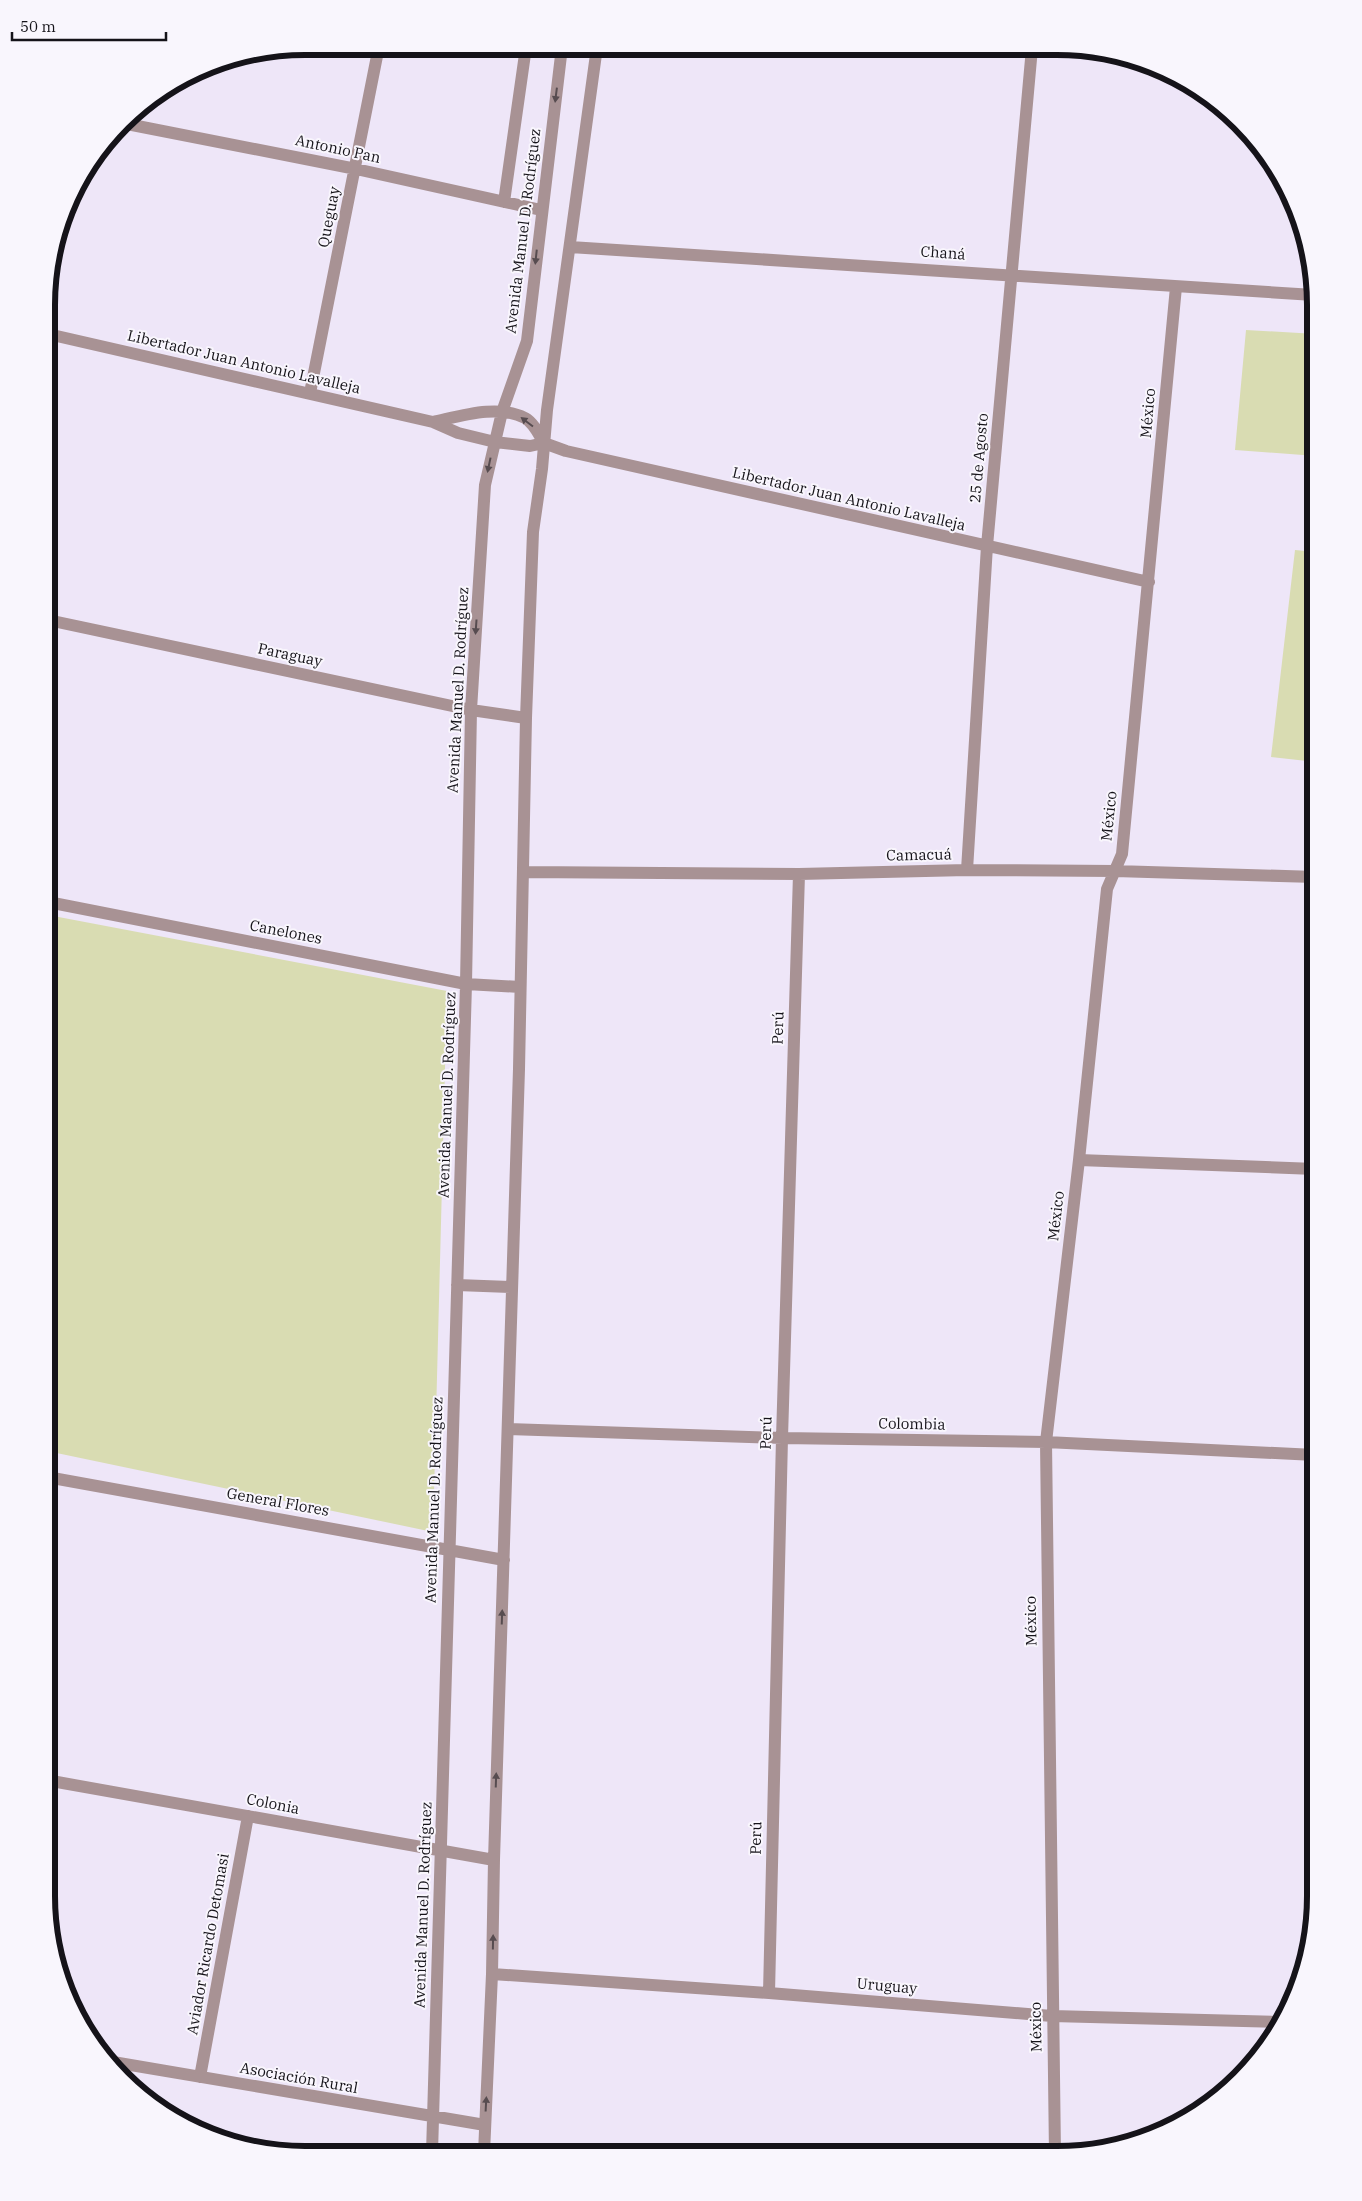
<svg xmlns="http://www.w3.org/2000/svg" width="1362" height="2201" font-family="'IBM Plex Serif',serif">
  <style>
    .green { fill: #d9dcb2 }
    .lines { fill: none; stroke-linecap: round; stroke-linejoin: round }
    .minor { stroke: #a89294; stroke-width: 12 }
    .oneway { fill: #574c50 }
    .labels { text-anchor: middle; stroke-width: 4; stroke-linejoin: round; paint-order: stroke }
    .street-label { font-size: 15px; fill: #151319; stroke: #f9f6fd }
    .rim { fill: none; stroke: #151319; stroke-width: 6 }
  </style>
  <rect width="100%" height="100%" fill="#eee6f8"/>
  <!-- green -->
  <path class="green" d="M1246,330L1316,334V456L1235,450Z
    M1295,550L1316,552V762L1271,757Z
    M48,915L447,991L433,1532L47,1451Z"/>
  <g class="lines">
    <!-- minor -->
    <path class="minor" d="M127,124L356,169L541,210
      M504,202L526,47
      M570,247L1314,295
      M48,334L433,422L458,433L495,442L530,446L544,443L566,451L1149,582
      M310,393L379,46
      M433,422C461,416 498,404 525,418C534,423 539,435 544,443
      M48,620L471,710L526,718
      M967,870L987,546L1032,48
      M524,872L799,874L967,870L1115,871L1316,877
      M48,902L466,984L520,987
      M1079,1160L1315,1169
      M457,1285L512,1287
      M508,1429L782,1438L1046,1442L1315,1455
      M47,1477L504,1560
      M46,1780L494,1860
      M492,1974L769,1993L1052,2016L1279,2022
      M769,1993L782,1438L799,874
      M107,2061L485,2125
      M200,2077L248,1816
      M432,2153L466,984L471,710L485,485L502,412L527,341L562,47
      M484,2153L492,1974L494,1860L519,1069L526,718L533,532L542,469L547,410L597,47
      M1055,2155L1046,1442L1079,1160L1107,889L1122,854L1176,287"/>
  </g>
  <!-- one-way arrows -->
  <defs><path id="oneway-solid" d="M-6-.8H1V-3.2L6.5 0L1 3.2V.8H-6Z" transform="scale(1.25)"/></defs>
  <g class="oneway">
    <use href="#oneway-solid" transform="translate(556 95) rotate(97)"/>
    <use href="#oneway-solid" transform="translate(536 257) rotate(96)"/>
    <use href="#oneway-solid" transform="translate(527 422) rotate(-143)"/>
    <use href="#oneway-solid" transform="translate(489 465) rotate(102)"/>
    <use href="#oneway-solid" transform="translate(476 627) rotate(94)"/>
    <use href="#oneway-solid" transform="translate(502 1617) rotate(-88)"/>
    <use href="#oneway-solid" transform="translate(496 1780) rotate(-88)"/>
    <use href="#oneway-solid" transform="translate(493 1942) rotate(-89)"/>
    <use href="#oneway-solid" transform="translate(486 2104) rotate(-87)"/>
  </g>
  <g class="labels">
    <!-- street labels -->
    <g class="street-label">
      <text transform="translate(338 149) rotate(12)" y="5">Antonio Pan</text>
      <text transform="translate(329 217) rotate(-79)" y="5">Queguay</text>
      <text transform="translate(523 231) rotate(-83)" y="5">Avenida Manuel D. Rodríguez</text>
      <text transform="translate(943 253) rotate(4)" y="5">Chaná</text>
      <text transform="translate(244 362) rotate(13)" y="5">Libertador Juan Antonio Lavalleja</text>
      <text transform="translate(1148 413) rotate(-85)" y="5">México</text>
      <text transform="translate(979 458) rotate(-85)" y="5">25 de Agosto</text>
      <text transform="translate(849 499) rotate(13)" y="5">Libertador Juan Antonio Lavalleja</text>
      <text transform="translate(290 655) rotate(12)" y="5">Paraguay</text>
      <text transform="translate(458 690) rotate(-87)" y="5">Avenida Manuel D. Rodríguez</text>
      <text transform="translate(1109 816) rotate(-84)" y="5">México</text>
      <text transform="translate(919 855) rotate(-1)" y="5">Camacuá</text>
      <text transform="translate(286 932) rotate(11)" y="5">Canelones</text>
      <text transform="translate(778 1028) rotate(-88)" y="5">Perú</text>
      <text transform="translate(447 1095) rotate(-88)" y="5">Avenida Manuel D. Rodríguez</text>
      <text transform="translate(1056 1216) rotate(-83)" y="5">México</text>
      <text transform="translate(912 1424) rotate(1)" y="5">Colombia</text>
      <text transform="translate(766 1433) rotate(-88)" y="5">Perú</text>
      <text transform="translate(434 1500) rotate(-88)" y="5">Avenida Manuel D. Rodríguez</text>
      <text transform="translate(278 1502) rotate(10)" y="5">General Flores</text>
      <text transform="translate(1031 1621) rotate(-91)" y="5">México</text>
      <text transform="translate(273 1804) rotate(11)" y="5">Colonia</text>
      <text transform="translate(756 1838) rotate(-89)" y="5">Perú</text>
      <text transform="translate(423 1905) rotate(-88)" y="5">Avenida Manuel D. Rodríguez</text>
      <text transform="translate(208 1944) rotate(-80)" y="5">Aviador Ricardo Detomasi</text>
      <text transform="translate(887 1986) rotate(5)" y="5">Uruguay</text>
      <text transform="translate(1036 2027) rotate(-91)" y="5">México</text>
      <text transform="translate(299 2078) rotate(10)" y="5">Asociación Rural</text>
    </g>
  </g>
  <!-- crop -->
  <path d="M0 0H1362V2201H0ZM305 55H1057A250 250 0 0 1 1307 305V1896A250 250 0 0 1 1057 2146H305A250 250 0 0 1 55 1896V305A250 250 0 0 1 305 55Z" fill="#f9f6fd" fill-rule="evenodd"/>
  <path class="rim" d="M305 55H1057A250 250 0 0 1 1307 305V1896A250 250 0 0 1 1057 2146H305A250 250 0 0 1 55 1896V305A250 250 0 0 1 305 55Z"/>
  <!-- scale -->
  <path d="M12 32v8h154v-8" fill="none" stroke="#151319" stroke-width="2.5"/>
  <text x="20" y="32" font-size="15" fill="#151319" stroke="#f9f6fd" stroke-width="4" paint-order="stroke">50 m</text>
</svg>
